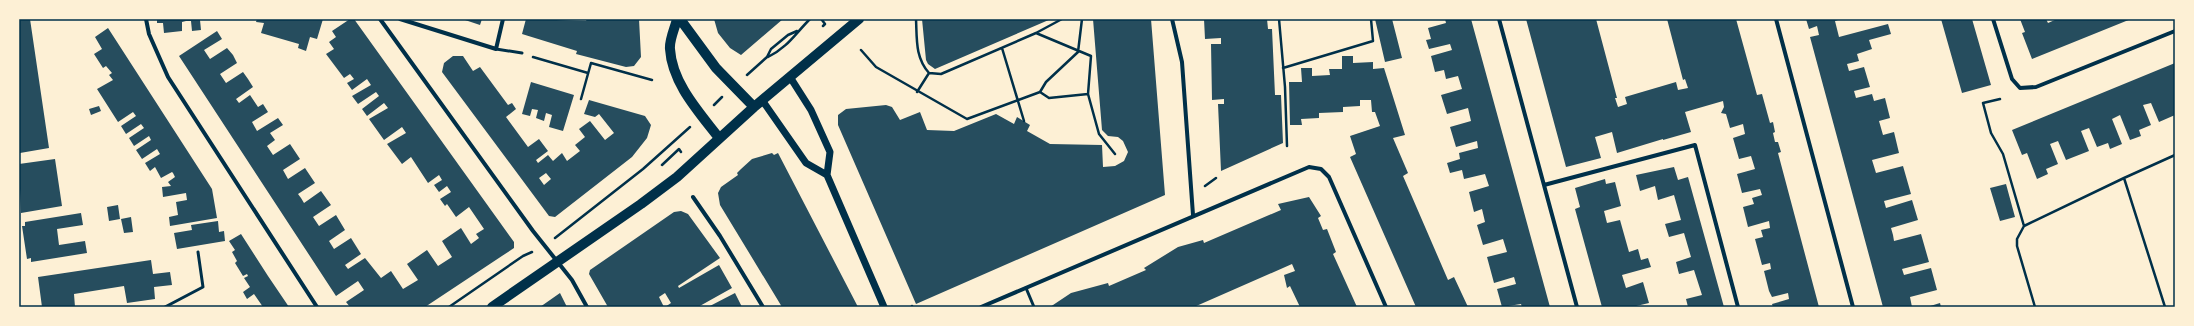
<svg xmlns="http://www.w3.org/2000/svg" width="2194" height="326" font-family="'Exo 2',sans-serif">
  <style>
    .building { fill: #264d5e; fill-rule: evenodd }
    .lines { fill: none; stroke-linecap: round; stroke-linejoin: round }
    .path { stroke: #003049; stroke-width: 2.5 }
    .service { stroke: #003049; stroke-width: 3 }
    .minor { stroke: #003049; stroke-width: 4 }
    .tertiary { stroke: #003049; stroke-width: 7 }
    .primary { stroke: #003049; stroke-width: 10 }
    .neatline { fill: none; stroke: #003049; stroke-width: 1.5 }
  </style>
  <rect width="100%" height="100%" fill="#fdf0d5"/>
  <!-- building -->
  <path class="building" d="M19,19H30L49,148L20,153Z
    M157,19H203V20H200L201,30L192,31L191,21H186L182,22V31L164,33L163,23H157Z
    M257,19H323L317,39L310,37L306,51L298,48L299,44L261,33L264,23L256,22Z
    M350,19H354L514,242V248L425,307H350L346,302L364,290L358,281L336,296L179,56L217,31L222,39L204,50L210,59L227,48L233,55L237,63L220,74L226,83L243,72L248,79L253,87L236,99L239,103L250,95L258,107L263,104L268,112L252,122L257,131L278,118L283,125L270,133L275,140L267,146L273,155L290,144L300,159L283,170L288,179L305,168L315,183L298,194L301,198L304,203L321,191L331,205L313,217L319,226L336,215L345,230L329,241L334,249L351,238L361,254L345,265L348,269L365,258L381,278L391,271L403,289L418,280L407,264L427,250L438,266L452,257L442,241L461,228L471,244L479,238L476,234L484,229L469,207L456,217L447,204L445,206L440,199L451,192L447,186L439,192L434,185L442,180L439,175L428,183L411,157L402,164L387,144L406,133L402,127L384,140L369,119L388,108L384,103L367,116L362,109L379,96L376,92L358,104L352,96L371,85L367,79L352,90L347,83L354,79L350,74L344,78L326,54L334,49L329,42L336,37L332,31Z
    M462,19H482L480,25Z
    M526,19L586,21L587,19H639L641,57L634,66L626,67L576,54L577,51L522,34Z
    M714,19H783L741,55L730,48L718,33Z
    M922,19H1051L935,69L928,64L926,60Z
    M1093,19H1151L1165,195L916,304L838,125V115L846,109L886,105L892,107L900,120L920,112L927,130L954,131L996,114L1014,124L1017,117L1030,125L1027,131L1050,144L1102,145L1103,167L1115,166L1124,161L1128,152L1123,141L1118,137L1108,136L1102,130Z
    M1204,19H1267L1268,29H1272L1275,95H1281L1283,143L1221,171L1218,104H1224V99L1212,100L1211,44H1221V38L1205,39Z
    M1375,19H1392L1402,58L1385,62Z
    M1445,19H1471L1550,307H1522L1521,304L1502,307L1497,289L1516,284L1514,277L1494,283L1487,257L1507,252L1503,239L1483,245L1477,225L1485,222L1482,209L1474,212L1469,192L1489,186L1485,174L1464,179L1462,170L1450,173L1447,163L1460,159L1459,153L1478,148L1477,141L1456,147L1450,127L1471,121L1468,108L1447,114L1441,95L1462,89L1458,76L1446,79L1444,70L1435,72L1431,56L1452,50L1450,44L1429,49L1426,40L1431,39L1428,28L1446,23Z
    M1526,19H1596L1617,98H1615L1618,107L1627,104L1625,97L1676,82L1678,90L1688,88L1685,79L1683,80L1667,19H1736L1757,95L1762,94L1770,123L1773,122L1775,132L1773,133L1775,142H1778L1781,152L1778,153L1819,307H1773L1772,304L1789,299L1788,293L1772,297L1769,291L1764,271L1771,269L1770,263L1762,265L1755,239L1763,237L1761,230L1770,228L1769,221L1748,227L1743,207L1754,204L1752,198L1762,195L1760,189L1742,193L1737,174L1755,169L1751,156L1739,159L1733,138L1745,134L1743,124L1730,128L1726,114L1721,113L1724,107L1723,101L1685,112L1691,132L1663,140V139L1617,153L1612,132L1595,137L1601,158L1566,167Z
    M1806,19H1841L1835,21L1839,37L1888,24L1891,34L1869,40L1872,49L1857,54L1859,61L1847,64L1849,71L1864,67L1870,87L1854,91L1856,98L1872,94L1874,101L1885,98L1890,118L1879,121L1883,135L1894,132L1899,153L1872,160L1876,173L1903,166L1911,194L1884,201L1886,208L1912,200L1918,220L1891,228L1893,235L1894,241L1921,234L1929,262L1902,269L1904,275L1931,268L1937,290L1910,297L1912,307H1883L1810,37L1819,35L1817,26L1809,29Z
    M1941,19H1972L1991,85L1962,93Z
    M2020,19H2046L2048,23L2057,19H2131L2032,59L2022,33L2025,32Z
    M108,28L212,189L217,218L170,226L169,217L178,215L176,202L187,200L186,193L163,197L162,187L171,186L168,182L175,177L173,173L172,172L161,178L155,167L150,171L145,163L160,154L157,149L142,159L136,150L151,140L149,136L134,146L129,138L144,128L141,124L126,134L121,126L136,116L133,112L118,122L97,89L113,80L109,75L112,73L106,66L103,68L94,54L102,49L95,37Z
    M453,56H463L473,71L480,67L508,105L512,103L516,109L506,117L528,147L539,139L548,151L536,160L538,163L548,155L553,161L562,153L567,161L580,151L575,145L585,137L579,129L590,121L605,140L614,133L599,114L595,117L584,114L589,100L645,116L651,125L647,138L632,157L555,217L549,216L442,72L444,63ZM546,173L551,179L544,185L539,178Z
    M1342,56H1353V63L1373,62V69L1384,68L1405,135L1393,138L1408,173L1403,176L1448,280L1454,277L1468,307H1416L1350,157L1356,154L1350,136L1380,126L1375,112H1372L1371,100H1360V106L1343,107V112L1319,113V118L1301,119L1302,125H1290L1289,82H1302L1301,68H1312V76L1330,75L1329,69H1342Z
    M2175,63V115L2159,122L2151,103L2143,105L2151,125L2139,130L2141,136L2130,140L2120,115L2112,119L2122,144L2110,149L2108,143L2097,147L2089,128L2081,131L2089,151L2066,160L2058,141L2050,144L2058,164L2046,169L2048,174L2037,179L2027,153L2022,155L2012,130Z
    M531,82L574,95L563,131L549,127L552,115L546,113L544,121L536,118L538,110L532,109L530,116L522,114Z
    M99,106L101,111L91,115L89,109Z
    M772,153L774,155L778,153L858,307H782L720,205L718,193L721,187L738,175L737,173L741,169L752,159Z
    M55,159L62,206L21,213L19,164Z
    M1674,167L1678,180L1688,177L1724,307H1688L1686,299L1702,295L1694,270L1679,274L1676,262L1691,257L1684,233L1669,237L1665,224L1681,220L1674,195L1658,200L1655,186L1640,191L1636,175Z
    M1605,179L1606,184L1615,182L1621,206L1604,211L1607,223L1620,220L1629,252L1638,249L1641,260L1648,258L1651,267L1622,275L1626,288L1643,282L1649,303L1632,307H1602L1575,209L1580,207L1575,188Z
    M2006,184L2015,217L2000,221L1990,188Z
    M1309,197L1321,216L1318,218L1323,230L1327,229L1336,252L1333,254L1357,307H1300L1290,286L1287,288L1284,275L1295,271L1292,264L1194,307H1050L1071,293L1108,283L1109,286L1146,270L1144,268L1178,247L1203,240L1204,243L1281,210L1278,204Z
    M118,205L120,219L109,221L107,207Z
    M681,211L688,214L720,258L678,286L679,288L719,265L732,288L698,307H665L671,303L665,293L659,297L664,307H608L589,274L590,270L674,212Z
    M81,213L83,225L57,229L59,245L85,241L87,253L31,262V258L27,259L22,226H25V222Z
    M131,217L133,232L124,233L121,219Z
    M218,221L219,232L224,231L225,241L177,249L174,233L192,230L191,225Z
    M241,234L268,276L289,307H263L254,294L247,299L243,292L250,287L244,278L248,276L247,274L243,276L235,263L237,261L232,252L235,250L229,241Z
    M151,260L153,274L170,272L172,285L154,287L155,299L127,303L124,286L74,294L75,307H42L38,277Z
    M560,293L567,307H540Z
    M735,293L742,307H708Z
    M1940,303L1941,307H1927Z"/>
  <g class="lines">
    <!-- path -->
    <path class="path" d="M916,19C917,39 915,57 929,73L941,74L1036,33L1062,19
      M1279,19L1285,87L1287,146
      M822,20L825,24L823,26
      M1036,33L1091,56L1088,94L1099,134L1115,154
      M1002,48L1024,121
      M861,50L876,67L967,119L1040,92L1049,98L1088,94
      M533,57L588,73
      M768,57C788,47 795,34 810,19
      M1283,68L1373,41L1371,19
      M747,75L767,57L771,49L788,35L797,31
      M917,92L929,73
      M1040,92L1046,82L1078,52L1082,19
      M581,99L591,63L652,80
      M2000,99L1983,103L1991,133L2003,154L2024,226L2017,239V246L2035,307
      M714,105L722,97
      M662,165L679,149L681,152
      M2124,178L2175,155
      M1205,186L1216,178
      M2024,226L2124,178L2165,307
      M555,238L643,169L690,127
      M449,307L523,256L532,252
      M912,307V306"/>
    <!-- service -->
    <path class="service" d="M496,49L522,53
      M1026,288L1034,307
      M165,307L203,287L198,252"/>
    <!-- minor -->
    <path class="minor" d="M146,19L149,34L168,77L317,307
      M380,19L533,231L572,280L587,307
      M400,19L496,49L503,19
      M1172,19L1182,62L1193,215
      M1499,19L1577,307
      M1776,19L1853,307
      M1993,19L2012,79L2020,88L2036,87L2175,31
      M1544,185L1695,145L1738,307
      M693,197L720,236L763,307
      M981,307L1309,167L1321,169L1329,177L1386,307"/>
    <!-- tertiary -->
    <path class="tertiary" d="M790,77L811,110L830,152L827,175L884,307
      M762,100L806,163L827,175"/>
    <!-- primary -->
    <path class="primary" d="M677,19C675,28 669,40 670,49C672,83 699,112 719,138
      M680,19L716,68L754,107
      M492,307L641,204L677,177L754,107L859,19"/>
  </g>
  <!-- border -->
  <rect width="2194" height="326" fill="none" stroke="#fdf0d5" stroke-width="40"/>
  <rect x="20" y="20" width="2154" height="286" class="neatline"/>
</svg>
